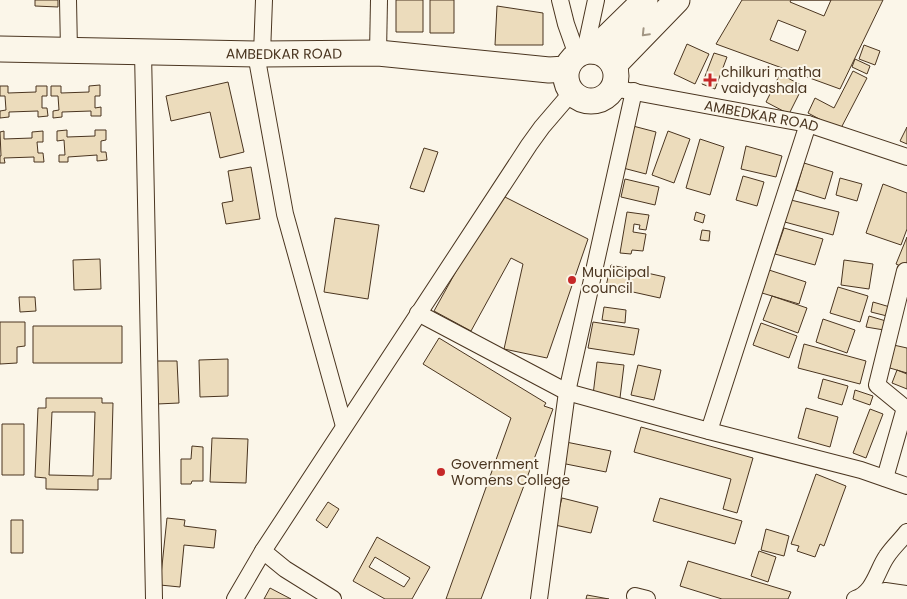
<svg xmlns="http://www.w3.org/2000/svg" width="907" height="599" font-family="Poppins,sans-serif">
  <style>
    .building { fill: #ecdcbc; stroke: #4a3520; fill-rule: evenodd }
    .lines { fill: none; stroke-linecap: round; stroke-linejoin: round }
    .minor-casing { stroke: #4a3520; stroke-width: 18 }
    .primary-casing { stroke: #4a3520; stroke-width: 27 }
    .minor { stroke: #fbf6e9; stroke-width: 16 }
    .primary { stroke: #fbf6e9; stroke-width: 25 }
    .oneway { stroke: #a29684 }
    .poi-dot { fill: #c62828; stroke: #fbf6e9; stroke-width: 2 }
    .labels { text-anchor: middle; stroke-width: 4; stroke-linejoin: round; paint-order: stroke }
    .street-label { font-size: 14px; fill: #4a3520; stroke: #fbf6e9 }
    .poi-label { font-size: 14px; fill: #4a3520; stroke: #fbf6e9; text-anchor: start }
  </style>
  <rect width="100%" height="100%" fill="#fbf6e9"/>
  <!-- building -->
  <path class="building" d="M35,0H58V7L35,6Z
    M396,0H423V32H396Z
    M430,0H454V33H430Z
    M742,0H883L840,89L716,44Z
    M791,0H831L824,16L790,2Z
    M497,6L543,13V45H495Z
    M778,20L806,31L798,51L770,40Z
    M687,44L709,54L695,84L674,74Z
    M864,45L880,51L875,65L859,59Z
    M714,53L727,57L715,89L702,84Z
    M855,59L870,66L867,74L852,67Z
    M853,71L867,78L840,130L808,113L815,98L834,108Z
    M780,74L803,86L789,114L766,102Z
    M228,82L244,152L220,158L210,112L171,121L166,96Z
    M100,85V96H95V108L101,107V116H91V111L62,112V117L53,118V111L59,110L58,96H51V86H61V93L89,92V86Z
    M0,86H8V93L36,92V86H47V96H42V108H47L48,116L38,117V111L9,112V117L0,118V111L6,110L5,96H0Z
    M633,126L656,132L646,174L623,168Z
    M907,127V144L900,141Z
    M67,130V137L95,136V130H106V140L101,141V152H106L107,160L97,161V155L68,157V162H59V155H65L64,140L57,141V131Z
    M4,131V139L32,138V132L43,131V142H37L38,153H43L44,162H34V157L4,158L5,163H0V156H1L0,132Z
    M668,131L690,139L674,183L652,175Z
    M700,139L724,147L710,195L686,188Z
    M746,146L782,156L776,177L741,169Z
    M424,148L438,152L424,192L410,188Z
    M804,163L833,172L825,199L796,190Z
    M251,167L260,219L226,224L222,203L233,201L228,171Z
    M743,176L764,182L757,206L736,200Z
    M840,178L862,184L857,201L836,195Z
    M625,179L659,187L655,205L621,197Z
    M883,184L907,193V229L901,245L866,233Z
    M499,194L588,239L547,358L504,349L523,264L511,258L471,331L434,311Z
    M787,199L839,212L833,235L781,221Z
    M627,212L649,215L646,230L639,229L640,225L634,224L633,232L646,234L643,251L632,250L631,254L620,253Z
    M696,212L705,215L703,223L694,220Z
    M335,218L379,225L368,299L324,292Z
    M784,228L823,239L815,265L775,254Z
    M702,230L710,231L709,241L700,240Z
    M907,237V269L896,264Z
    M100,259L101,289L74,290L73,260Z
    M844,260L873,264L869,289L841,285Z
    M611,265L665,277L660,298L606,286Z
    M769,270L806,282L799,304L762,293Z
    M838,287L868,296L860,322L830,313Z
    M772,296L807,308L798,333L763,320Z
    M19,297H35L36,311L20,312Z
    M873,302L890,307L887,316L871,312Z
    M604,307L626,310L625,323L602,320Z
    M869,316L886,321L884,330L866,327Z
    M823,319L855,330L847,353L816,342Z
    M0,322H25V346L17,347V363L0,364Z
    M593,322L639,329L634,355L588,348Z
    M761,323L797,336L789,358L753,345Z
    M33,326H122V363H33Z
    M439,338L546,403L544,406L553,409L481,599H446L511,418L423,364Z
    M804,344L866,361L860,384L798,368Z
    M889,344L907,348V373L883,366Z
    M228,359V396L200,397L199,360Z
    M156,361H177L179,403L157,404Z
    M597,362L624,365L620,398L593,395Z
    M638,365L661,370L654,400L631,395Z
    M897,370L907,374V389L892,383Z
    M823,379L848,386L842,405L818,398Z
    M855,390L873,396L870,405L853,399Z
    M46,398H102V403H113L111,479H98V490L46,489V478L35,477L38,408H46ZM52,412H95L93,476L49,475Z
    M806,408L838,417L830,447L798,438Z
    M870,409L883,414L866,458L853,453Z
    M2,424H24V475H2Z
    M641,427L753,458L737,513L723,509L731,479L634,452Z
    M212,438L248,439L246,483L210,482Z
    M566,442L611,451L606,472L561,463Z
    M192,446L203,447V481H192L191,484H181V459H191Z
    M816,474L846,486L824,546L820,544L815,557L797,551L799,546L791,544Z
    M562,498L598,507L591,533L555,525Z
    M660,498L742,521L735,544L653,521Z
    M328,502L339,509L327,528L316,520Z
    M167,518L185,520L184,526L216,530L214,548L184,545L180,587L160,585Z
    M11,520H23V553H11Z
    M766,529L789,536L784,556L761,550Z
    M377,537L430,567L412,599H385L353,581ZM375,557L410,578L404,587L369,567Z
    M759,551L776,557L768,582L751,576Z
    M688,561L791,592L788,599H722L680,586Z
    M270,588L291,599H264Z
    M587,595L609,599H586Z"/>
  <g class="lines">
    <defs>
      <g id="minor">
        <path d="M68,0L69,50"/>
        <path d="M560,0L566,24L577,55"/>
        <path d="M585,51L596,0"/>
        <path d="M143,52L154,599"/>
        <path d="M378,53L379,0"/>
        <path d="M256,54L285,214L344,426"/>
        <path d="M262,54L264,0"/>
        <path id="s1" d="M613,88L808,124L907,157"/>
        <path d="M418,313L567,392L709,431L861,470L907,486"/>
        <path d="M709,431L808,124"/>
        <path d="M885,478L905,408L877,385L905,271L907,272"/>
        <path d="M263,551L285,569L333,599"/>
        <path d="M635,596L647,599"/>
        <path d="M861,597L885,591L907,594"/>
        <path d="M235,599L263,551L529,145L542,127L572,92"/>
        <path d="M539,599L567,392L634,91"/>
        <path d="M855,599C874,593 877,570 887,556C893,547 901,540 907,532"/>
      </g>
      <g id="primary">
        <path id="s2" d="M0,49L262,54L378,53L549,70L566,69"/>
        <path d="M593,51L645,0"/>
        <circle cx="591" cy="76" r="25"/>
        <path d="M614,65L677,0"/>
      </g>
    </defs>
    <!-- minor casing -->
    <use href="#minor" class="minor-casing"/>
    <!-- primary casing -->
    <use href="#primary" class="primary-casing"/>
    <!-- minor -->
    <use href="#minor" class="minor"/>
    <!-- primary -->
    <use href="#primary" class="primary"/>
  </g>
  <!-- one-way arrows -->
  <defs><path id="oneway-chevron" d="M-2-3.5L2.5 0L-2 3.5" fill="none" stroke-width="1.6" stroke-linecap="round" stroke-linejoin="round" transform="scale(1.25)"/></defs>
  <use class="oneway" href="#oneway-chevron" transform="translate(645 33) rotate(134)"/>
  <!-- markers -->
  <g class="poi-dot">
    <path d="M707.5 72.5h5v5h5v5h-5v5h-5v-5h-5v-5h5z"/>
    <circle cx="572" cy="280" r="5"/>
    <circle cx="441" cy="472" r="5"/>
  </g>
  <g class="labels">
    <!-- street labels -->
    <g class="street-label">
      <text dy="5" stroke="none"><textPath href="#s2" startOffset="284">AMBEDKAR ROAD</textPath></text>
      <text dy="5" stroke="none"><textPath href="#s1" startOffset="151">AMBEDKAR ROAD</textPath></text>
    </g>
    <!-- poi labels -->
    <g class="poi-label">
      <text x="721" y="77">chilkuri matha<tspan x="721" dy="16">vaidyashala</tspan></text>
      <text x="582" y="277">Municipal<tspan x="582" dy="16">council</tspan></text>
      <text x="451" y="469">Government<tspan x="451" dy="16">Womens College</tspan></text>
    </g>
  </g>
</svg>
